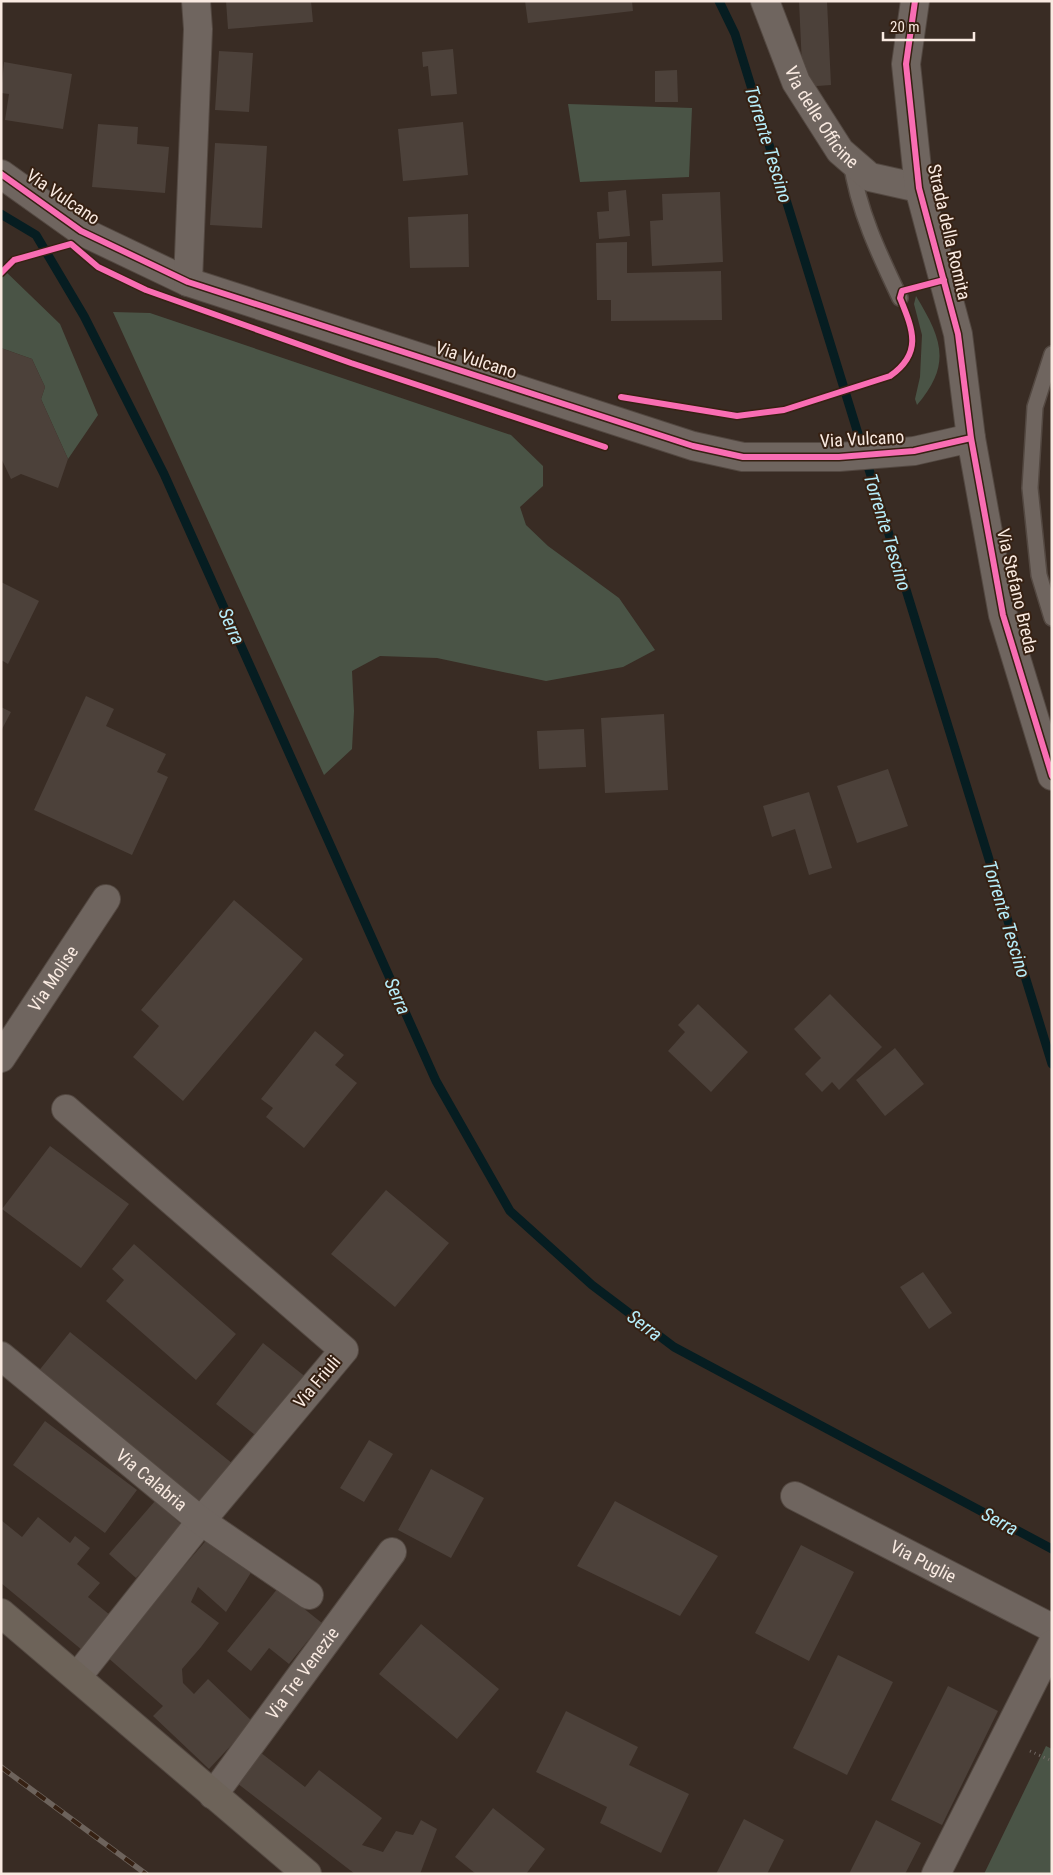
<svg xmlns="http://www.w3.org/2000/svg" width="1053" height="1875" font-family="'Roboto Condensed',sans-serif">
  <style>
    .green { fill: #4a5446 }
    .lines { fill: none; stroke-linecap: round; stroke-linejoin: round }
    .stream { stroke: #061d21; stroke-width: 9 }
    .building { fill: #4c413a }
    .service-casing { stroke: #534841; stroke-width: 18 }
    .minor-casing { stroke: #534841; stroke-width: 30 }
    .tertiary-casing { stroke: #534841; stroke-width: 30 }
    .primary-casing { stroke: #534841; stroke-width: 30 }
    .path { stroke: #736a65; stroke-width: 3; stroke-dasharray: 1 4; stroke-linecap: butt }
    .service { stroke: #6f655f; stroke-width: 15 }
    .minor { stroke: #6f655f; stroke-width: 28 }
    .tertiary { stroke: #6f655f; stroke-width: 28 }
    .primary { stroke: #6d6359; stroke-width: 28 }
    .rail-casing { stroke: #6d635c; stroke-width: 5.5 }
    .rail { stroke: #362113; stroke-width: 4; stroke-dasharray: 11; stroke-linecap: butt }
    .cycleway-casing { stroke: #362113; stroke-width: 9 }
    .cycleway { stroke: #f96db3; stroke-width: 6 }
    .labels { text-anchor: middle; stroke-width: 4; stroke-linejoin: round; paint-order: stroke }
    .street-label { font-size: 18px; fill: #f9eae1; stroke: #362113 }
    .water-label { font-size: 19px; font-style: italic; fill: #b6edfa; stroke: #362113 }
  </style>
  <rect width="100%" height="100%" fill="#392c24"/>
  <!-- green -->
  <path class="green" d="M568,104L692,108L689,177L580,182Z
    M1,267L60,324L98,415L68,459L41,399L45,387L32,359L1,348Z
    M916,296C942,339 952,364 917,405L915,399L920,377L922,335L914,304Z
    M113,312L150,313L511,435L543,466V486L520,507L526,525L548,546L619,598L655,650L623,667L546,681L437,658L380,656L352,671L354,711L352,749L324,775Z
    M1046,1746L1052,1749V1874H984Z"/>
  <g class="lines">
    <!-- stream -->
    <path class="stream" d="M719,1L735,34L1052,1064
      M1,214L36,235L84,316L164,474L436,1081L510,1211L592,1285L674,1347L1052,1549"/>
  </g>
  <!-- building -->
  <path class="building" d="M226,1H311L313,22L228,29Z
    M525,1H632L633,11L528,23Z
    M799,1H827L831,85L803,87Z
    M453,49L457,94L431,96L428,66L423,67L422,52Z
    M219,51L253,53L249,112L215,110Z
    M4,62L72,74L63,129L5,120L9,94L1,93Z
    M677,70L678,102H655V71Z
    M463,122L468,175L403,181L398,129Z
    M98,124L138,127L137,144L169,147L165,193L92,187Z
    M215,143L267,146L262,228L210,225Z
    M626,190L630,236L599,239L597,212L609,211L608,192Z
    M720,192L723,262L652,266L650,221L663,220L662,194Z
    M468,214L469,267L410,268L408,217Z
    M627,242V273L721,271L722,320L611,321V300H597L596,243Z
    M1,348L32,359L45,387L41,399L68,459L58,488L21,474L11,479L1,458Z
    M1,582L39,601L8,664L1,660Z
    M86,696L114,709L106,726L166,754L157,772L168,777L132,855L34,810Z
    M1,707L11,712L1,731Z
    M664,714L668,790L605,793L601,718Z
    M584,729L586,767L539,769L537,731Z
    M888,769L908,826L857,843L837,786Z
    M809,792L832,868L809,875L795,829L772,837L763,806Z
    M234,900L303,959L183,1101L133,1057L159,1026L141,1010Z
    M830,994L882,1047L839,1090L832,1082L822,1092L805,1074L821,1058L794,1029Z
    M698,1004L748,1052L711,1092L668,1051L685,1032L678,1025Z
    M315,1031L344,1055L335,1065L357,1083L304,1148L266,1117L273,1108L261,1099Z
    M895,1048L924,1084L885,1116L856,1080Z
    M50,1146L129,1204L81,1268L2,1209Z
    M386,1190L449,1243L395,1307L331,1254Z
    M134,1244L236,1334L196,1380L106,1301L124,1280L112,1269Z
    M923,1272L952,1313L929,1329L900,1287Z
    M70,1332L233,1464L199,1505L37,1373Z
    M263,1343L307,1378L259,1438L216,1404Z
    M45,1421L137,1490L105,1533L13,1465Z
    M369,1440L393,1454L364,1502L340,1488Z
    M431,1469L484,1498L451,1558L398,1530Z
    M155,1501L182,1525L136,1578L109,1554Z
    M615,1501L718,1556L680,1616L577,1566Z
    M38,1517L70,1543L75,1536L90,1548L77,1564L100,1583L88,1597L110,1615L82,1650L1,1583V1520L22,1537Z
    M210,1536L252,1571L226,1612L198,1587L191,1602L219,1623L201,1647L182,1669L183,1683L194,1694L208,1679L253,1722L209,1769L153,1716L163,1706L106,1656Z
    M801,1545L854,1572L809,1661L755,1633Z
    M278,1588L322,1623L289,1664L269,1648L251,1671L227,1651Z
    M421,1624L499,1689L457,1739L379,1674Z
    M838,1655L893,1682L847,1775L793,1748Z
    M948,1686L998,1711L942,1825L891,1800Z
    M566,1711L638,1747L629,1765L689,1794L661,1853L600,1823L607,1807L536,1772Z
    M256,1749L305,1787L319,1770L382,1818L362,1845L383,1852L396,1831L413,1835L421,1820L437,1829L420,1874H355L233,1780Z
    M493,1808L545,1849L526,1874H476L455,1857Z
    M744,1819L784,1840L767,1874H716Z
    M876,1820L921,1843L905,1874H849Z"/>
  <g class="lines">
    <defs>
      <path id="service" d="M851,161C858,210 879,254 900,298
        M1052,354L1035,407L1030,488L1039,575L1052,618"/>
      <g id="minor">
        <path id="s1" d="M765,1L796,82L840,151L870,177L919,188"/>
        <path d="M1,174L81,231L188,282L693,446L743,457H839L914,451L971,438L1003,615L1052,776"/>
        <path d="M188,282L198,29L196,1"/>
        <path id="s2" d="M1,1058L106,899"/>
        <path d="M66,1109L344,1350L201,1521L77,1677"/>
        <path id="s3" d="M1,1356L201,1521L309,1595"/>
        <path id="s4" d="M795,1496L1052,1628"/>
        <path id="s5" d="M213,1795L392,1552"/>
        <path d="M936,1874L1052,1644"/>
      </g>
      <path id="tertiary" d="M915,1L906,64L919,188L958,334L971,438"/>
      <path id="primary" d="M1,1613L307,1874"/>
    </defs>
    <!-- service casing -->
    <use href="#service" class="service-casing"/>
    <!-- minor casing -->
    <use href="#minor" class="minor-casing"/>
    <!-- tertiary casing -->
    <use href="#tertiary" class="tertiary-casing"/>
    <!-- primary casing -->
    <use href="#primary" class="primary-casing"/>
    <!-- path -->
    <path class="path" d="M1030,1751L1052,1761"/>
    <!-- service -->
    <use href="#service" class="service"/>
    <!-- minor -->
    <use href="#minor" class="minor"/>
    <!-- tertiary -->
    <use href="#tertiary" class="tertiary"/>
    <!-- primary -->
    <use href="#primary" class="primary"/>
    <defs>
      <path id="rail" d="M1,1767L146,1874"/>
    </defs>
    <!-- rail casing -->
    <use href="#rail" class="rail-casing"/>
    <!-- rail -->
    <use href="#rail" class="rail"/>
    <defs>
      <path id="cycleway" d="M915,1L906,64L919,188L958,334L971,438L1003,615L1052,776
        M1,174L81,231L188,282L693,446L743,457H839L914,451L971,438
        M1,273L14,260L71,244L98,267L146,290L351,363L605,447
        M621,397L737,416L784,410L890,376C923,353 913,330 900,298L902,291L944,280"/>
    </defs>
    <!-- cycleway casing -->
    <use href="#cycleway" class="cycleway-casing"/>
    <!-- cycleway -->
    <use href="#cycleway" class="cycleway"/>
  </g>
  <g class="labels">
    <!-- street labels -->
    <g class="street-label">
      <text dy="6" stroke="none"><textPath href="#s1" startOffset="130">Via delle Officine</textPath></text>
      <text transform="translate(63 197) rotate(34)" y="6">Via Vulcano</text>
      <text transform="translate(949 232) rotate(77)" y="6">Strada della Romita</text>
      <text transform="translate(476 360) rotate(18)" y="6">Via Vulcano</text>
      <text transform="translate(862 439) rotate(-3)" y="6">Via Vulcano</text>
      <text transform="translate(1017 591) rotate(77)" y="6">Via Stefano Breda</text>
      <text dy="6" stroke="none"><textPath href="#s2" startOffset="95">Via Molise</textPath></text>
      <text transform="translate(317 1382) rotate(-50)" y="6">Via Friuli</text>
      <text dy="6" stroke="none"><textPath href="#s3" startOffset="195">Via Calabria</textPath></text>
      <text dy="6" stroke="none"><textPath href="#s4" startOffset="144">Via Puglie</textPath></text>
      <text dy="6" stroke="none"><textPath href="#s5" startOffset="151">Via Tre Venezie</textPath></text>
    </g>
    <!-- water labels -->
    <g class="water-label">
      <text transform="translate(769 144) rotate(73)" y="7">Torrente Tescino</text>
      <text transform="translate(888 532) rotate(73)" y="7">Torrente Tescino</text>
      <text transform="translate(232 626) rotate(66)" y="7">Serra</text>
      <text transform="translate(1007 919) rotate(73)" y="7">Torrente Tescino</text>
      <text transform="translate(398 996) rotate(66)" y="7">Serra</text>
      <text transform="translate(645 1325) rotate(37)" y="7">Serra</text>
      <text transform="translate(1000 1521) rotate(28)" y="7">Serra</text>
    </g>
  </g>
  <!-- border -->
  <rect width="1053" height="1875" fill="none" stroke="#f9eae1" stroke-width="5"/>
  <!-- scale -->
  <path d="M883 32v8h91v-8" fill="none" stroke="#f9eae1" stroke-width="2.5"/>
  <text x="890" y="32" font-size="15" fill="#f9eae1" stroke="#362113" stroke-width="4" paint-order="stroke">20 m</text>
</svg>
